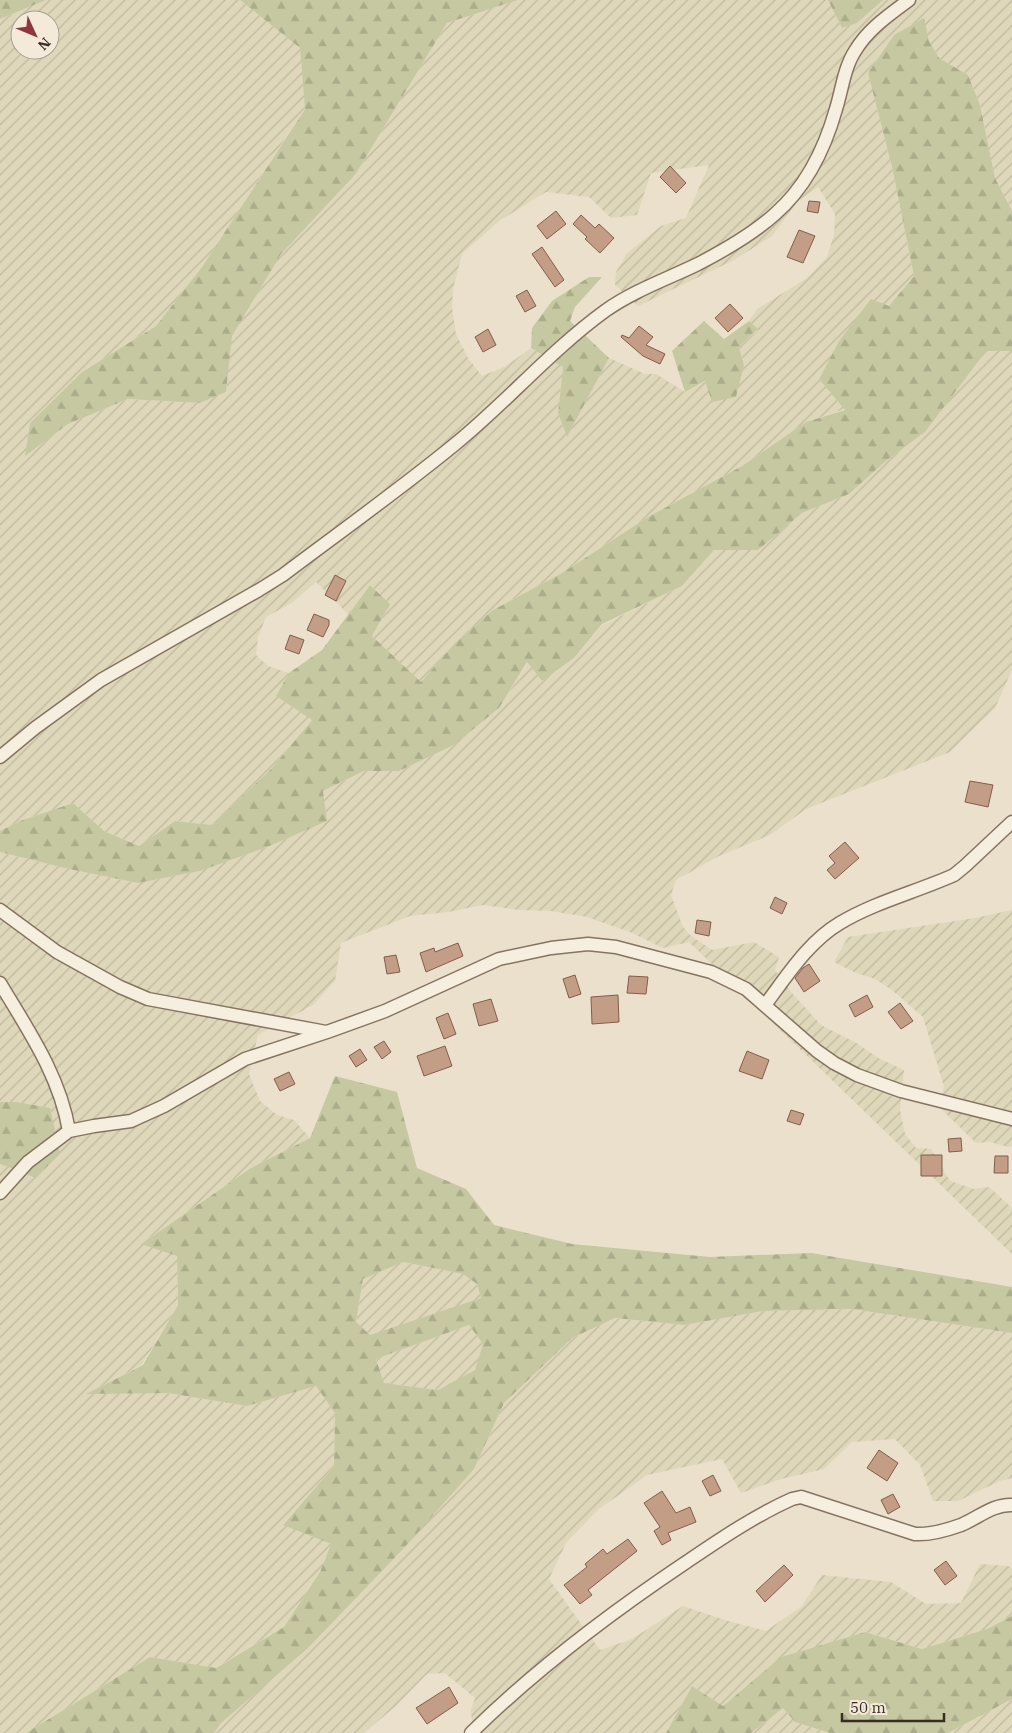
<svg xmlns="http://www.w3.org/2000/svg" width="1012" height="1733" font-family="'IBM Plex Serif',serif">
  <style>
    .farmland { fill: url(#farmland-furrows); fill-rule: evenodd }
    .forest { fill: url(#forest-firs); fill-rule: evenodd }
    .building { fill: #c49d86; stroke: #825d4a }
    .lines { fill: none; stroke-linecap: round; stroke-linejoin: round }
    .street-casing { stroke: #867361; stroke-width: 15 }
    .street { stroke: #f6eede; stroke-width: 12 }
  </style>
  <defs>
    <pattern id="farmland-furrows" width="10" height="10" patternUnits="userSpaceOnUse" patternTransform="scale(1.25)"><rect width="10" height="10" fill="#dfd7ba"/><path d="M-1 1l2-2M0 10L10 0M9 11l2-2" fill="none" stroke="#c0b9a0"/></pattern>
    <pattern id="forest-firs" width="22" height="20" patternUnits="userSpaceOnUse" patternTransform="scale(1.25)"><rect width="22" height="20" fill="#c5c8a0"/><path d="M5 1l3.5 6h-7zM16 11l3.5 6h-7z" fill="#aaac8a"/></pattern>
  </defs>
  <rect width="100%" height="100%" fill="#ebe0cc"/>
  <!-- farmland -->
  <path class="farmland" d="M46,0H240L300,48L305,108L202,267L156,326L82,372L30,423L26,455L68,424L128,399L200,403L226,392L231,337L281,254L355,175L447,23L518,0H828L842,28L857,23L883,0H1012V211L995,178L980,105L968,75L939,58L929,41L923,19L894,35L868,73L892,167L914,276L889,307L839,341L819,379L845,409L806,422L742,466L648,517L562,573L493,610L455,643L421,682L372,636L390,604L370,585L348,614L316,582L293,602L266,617L258,637L256,655L268,666L289,673L276,696L312,719L270,770L212,825L175,821L139,846L104,831L73,803L20,821L0,831V19ZM20,20H50V50H20ZM709,165L686,218L661,226L627,253L616,272L615,285L638,306L734,260L772,236L798,201L818,187L835,214L834,235L827,257L807,278L757,309L749,321L758,330L739,347L744,365L706,381L685,392L656,374H645L609,358L567,437L558,413L563,367L531,348L506,366L482,376L468,358L456,334L452,308L453,289L462,254L499,221L546,192L589,197L611,218L637,215L651,173Z
    M986,350L1012,351V670L995,708L950,752L806,809L770,835L719,856L676,880L671,895L683,927L690,935L712,950L754,942L779,957L775,970L792,993L821,1025L858,1044L878,1058L904,1070L900,1110L905,1134L916,1148L931,1149L950,1181L974,1189L989,1187L1012,1208V1254L689,942L663,948L630,932L587,917L551,911L519,910L483,905L448,912L410,916L341,943L335,981L313,1005L258,1035L249,1074L260,1101L277,1115L294,1120L310,1138L251,1168L142,1243L177,1256L178,1305L142,1365L88,1393H168L247,1406L316,1386L335,1413L334,1466L283,1524L331,1544L320,1572L284,1627L215,1668L150,1657L26,1733H0V1164L36,1178L50,1108L17,1102H0V852L69,869L138,883L200,871L267,847L326,821L323,791L364,771H399L454,745L499,708L528,662L542,681L574,658L602,625L682,586L714,550H758L802,513L849,494L887,460L925,432Z
    M1012,910V1146L1008,1147L990,1142L976,1143L939,1107L944,1087L923,1017L892,990L875,979L856,973L834,962L848,937L975,918Z
    M402,1262L463,1274L477,1284L481,1298L370,1336L356,1323L363,1279Z
    M852,1309L1012,1333V1478L1000,1481L958,1501H933L920,1465L895,1439L852,1442L824,1469L781,1479L741,1493L722,1459L647,1475L599,1509L566,1543L549,1579L600,1650L632,1639L683,1606L728,1621L766,1631L802,1606L822,1575L891,1582L926,1604L961,1603L980,1564L1008,1566L1012,1568V1616L987,1629L922,1649L865,1632L781,1657L723,1706L692,1686L666,1733H469L472,1721L471,1710L475,1698L445,1673L427,1674L396,1706L364,1733H214L220,1723L474,1469L504,1403L572,1338L615,1318L684,1325L763,1311Z
    M469,1325L483,1344L476,1370L438,1390L384,1383L376,1359Z
    M1012,1699V1733H948Z
    M783,1708L795,1722L830,1733H751Z"/>
  <!-- forest -->
  <path class="forest" d="M0,0H46L0,19Z
    M240,0H518L447,23L355,175L281,254L232,336L226,392L200,403L128,399L68,424L25,456L30,423L82,372L156,326L202,267L305,109L300,48Z
    M828,0H883L857,23L842,28Z
    M924,18L929,41L939,58L968,75L980,105L995,178L1012,211V351H986L925,432L887,460L849,494L802,513L758,550H714L682,586L602,624L574,658L542,681L527,662L499,708L454,745L399,771H364L323,791L327,821L267,847L200,871L138,883L69,869L0,852V831L20,821L73,803L104,831L139,846L175,821L212,825L270,770L312,720L276,696L289,673L322,650L370,585L390,604L372,636L421,682L455,643L493,610L562,573L648,517L742,466L806,422L845,410L819,379L839,341L871,299L889,306L914,276L892,167L868,73L894,35Z
    M589,277H602L575,307L570,321L609,358L567,437L558,413L563,367L531,348L532,328L552,301Z
    M704,321L724,339L749,321L758,329L739,347L744,365L736,397L712,402L705,381L685,392L672,351Z
    M335,1076L397,1092L417,1168L466,1189L494,1225L572,1244L710,1257L811,1253L1012,1287V1333L852,1309L763,1311L684,1325L615,1318L572,1338L504,1403L474,1469L403,1549L308,1648L221,1723L214,1733H26L150,1657L216,1668L284,1627L320,1572L331,1544L283,1525L334,1466L335,1413L316,1386L247,1406L168,1393L86,1394L143,1365L178,1305L177,1256L141,1244L251,1168L310,1138ZM403,1262L463,1274L477,1284L481,1298L370,1335L356,1322L363,1279ZM469,1325L483,1344L475,1370L438,1390L384,1383L376,1359Z
    M0,1102H17L50,1108L60,1153L36,1178L0,1164Z
    M1012,1616V1699L948,1733H830L795,1722L783,1708L751,1733H666L692,1686L723,1706L781,1657L865,1632L922,1649L987,1629Z"/>
  <!-- building -->
  <path class="building" d="M670,166L686,183L676,193L660,177Z
    M809,201L820,202L818,213L807,211Z
    M556,211L566,224L547,239L537,226Z
    M581,215L595,228L599,224L614,238L600,253L585,239L587,237L573,224Z
    M799,230L815,236L803,263L787,257Z
    M542,247L564,280L555,287L532,254Z
    M527,290L536,306L525,312L516,296Z
    M730,304L743,318L728,332L715,318Z
    M639,326L653,337L646,345L665,354L660,364L643,356L621,337L622,335L629,338Z
    M488,329L496,345L483,352L475,337Z
    M335,575L346,581L336,601L325,595Z
    M314,614L329,620V625L323,637L307,630Z
    M290,635L304,640L299,654L285,649Z
    M970,781L993,785L988,807L965,802Z
    M845,842L859,858L835,879L827,870L835,863L829,856Z
    M775,897L787,903L782,914L770,908Z
    M697,920L711,922L709,936L695,933Z
    M458,943L463,956L426,972L420,953L434,948L435,952Z
    M396,955L400,972L387,974L384,957Z
    M809,964L820,981L804,992L795,978L803,968Z
    M575,975L581,994L569,998L563,979Z
    M629,976L648,977L646,994L627,993Z
    M618,995L619,1022L592,1024L591,997Z
    M867,995L873,1007L855,1017L849,1005Z
    M491,999L498,1021L479,1026L473,1004Z
    M900,1003L913,1021L901,1029L888,1012Z
    M448,1013L456,1034L444,1039L436,1018Z
    M384,1041L391,1052L382,1059L374,1047Z
    M445,1046L452,1066L424,1076L417,1056Z
    M360,1049L367,1060L356,1067L349,1056Z
    M747,1051L769,1060L762,1079L739,1071Z
    M289,1072L295,1084L280,1091L274,1079Z
    M791,1110L804,1114L800,1125L787,1121Z
    M961,1138L962,1151L949,1152L948,1139Z
    M921,1155H942V1176H921Z
    M995,1156H1008V1173H994Z
    M879,1450L898,1463L887,1481L867,1468Z
    M713,1475L721,1491L710,1496L702,1481Z
    M662,1491L676,1513L690,1507L696,1522L668,1533L671,1540L662,1545L654,1531L660,1527L644,1503Z
    M893,1494L900,1507L888,1514L881,1500Z
    M628,1539L637,1551L588,1590L592,1595L580,1604L564,1585L587,1567L585,1564L603,1549L607,1554Z
    M946,1561L957,1576L945,1585L934,1570Z
    M784,1565L793,1575L765,1602L756,1591Z
    M449,1687L458,1703L427,1724L416,1708Z"/>
  <g class="lines">
    <defs>
      <path id="street" d="M0,757L35,728L101,680L259,590L283,575C340,532 399,490 454,445C506,403 550,351 605,311C633,291 667,279 698,264C725,250 753,234 775,214C806,187 825,148 836,109C842,90 844,68 855,51C868,29 889,15 909,0
        M0,910L57,952L120,987L148,999L326,1032
        M0,983C28,1030 60,1076 69,1131
        M765,1005C787,976 808,942 840,923C875,902 916,892 954,875L965,866L1012,822
        M0,1193L28,1162L69,1131L94,1126L131,1121L164,1106L245,1059L327,1032L385,1011L499,959L551,948L588,944L616,947L711,972L746,989L817,1051L834,1063L857,1075L901,1091L1012,1119
        M471,1733C536,1669 609,1614 685,1563C719,1540 754,1516 792,1499L801,1497L915,1534C930,1535 947,1530 961,1525C978,1518 993,1504 1012,1505"/>
    </defs>
    <!-- street casing -->
    <use href="#street" class="street-casing"/>
    <!-- street -->
    <use href="#street" class="street"/>
  </g>
  <!-- north arrow -->
  <g transform="translate(35 35) rotate(134)"><circle r="24" fill="#f3eada" stroke="#a89e91"/>
  <path d="M0-4L9 19L0 12L-9 19Z" fill="#8e383d"/>
  <text y="-8" font-size="14" font-weight="bold" text-anchor="middle" fill="#382c23">N</text>
  </g>
  <!-- scale -->
  <path d="M842 1713v8h102v-8" fill="none" stroke="#382c23" stroke-width="2.5"/>
  <text x="850" y="1713" font-size="15" fill="#382c23" stroke="#f3eada" stroke-width="4" paint-order="stroke">50 m</text>
</svg>
